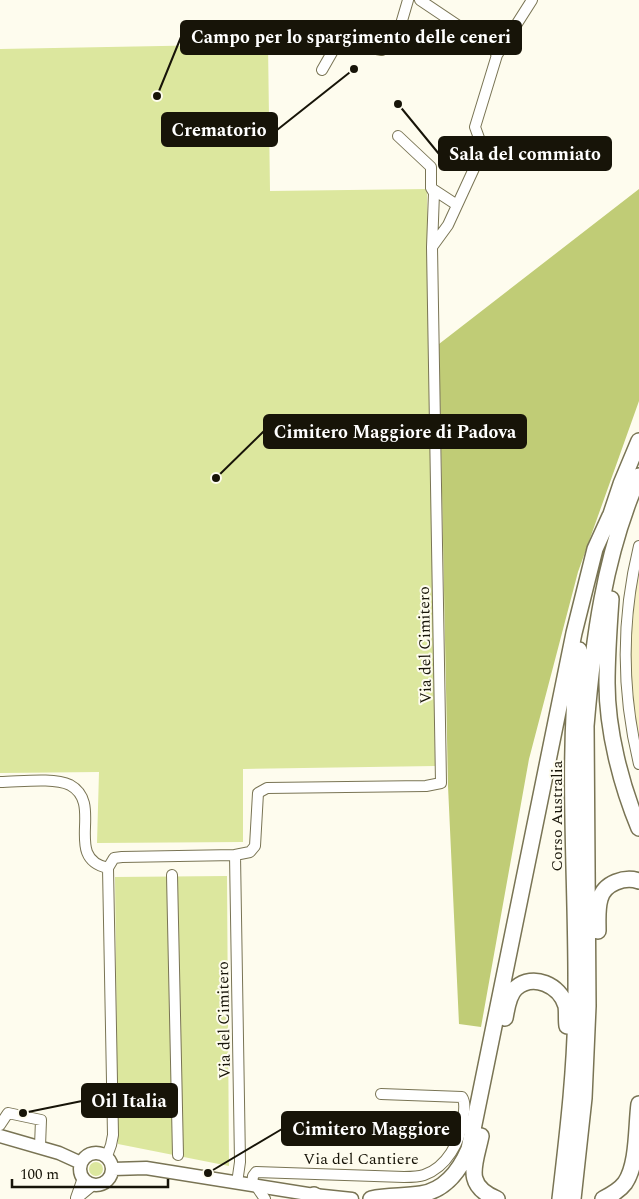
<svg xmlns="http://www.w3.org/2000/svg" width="639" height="1199" font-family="Spectral,serif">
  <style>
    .built { fill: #f7f0c5 }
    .green { fill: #dce79e }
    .forest { fill: #c0cc76 }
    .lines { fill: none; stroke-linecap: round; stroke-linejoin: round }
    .minor-casing { stroke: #797454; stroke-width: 12 }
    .major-casing { stroke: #797454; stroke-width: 15 }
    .highway-casing { stroke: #797454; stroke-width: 18 }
    .minor { stroke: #fff; stroke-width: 10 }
    .major { stroke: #fff; stroke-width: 12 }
    .highway { stroke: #fff; stroke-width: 15 }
    .labels { text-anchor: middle; stroke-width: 4; stroke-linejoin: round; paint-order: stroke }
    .street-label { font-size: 16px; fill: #171408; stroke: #fefcee }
    .leader { fill: none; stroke: #171408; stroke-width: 2 }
    .callout-dot { fill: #171408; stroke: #fefcee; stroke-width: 2 }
    .callout { fill: #171408; stroke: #171408; stroke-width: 2 }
    .callout-label { font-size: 18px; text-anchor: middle; font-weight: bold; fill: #fff }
  </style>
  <rect width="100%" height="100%" fill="#fefcee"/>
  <!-- built -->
  <path class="built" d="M639,557V754L629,709V608Z"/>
  <!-- green -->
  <path class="green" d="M268,44L270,191L427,189L435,766L243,769V842L97,843L99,772L0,773V49Z
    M227,876L229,1166L118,1144L115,877Z
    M89 1169a7 7 0 1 1 14 0a7 7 0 1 1-14 0Z"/>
  <!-- forest -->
  <path class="forest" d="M639,189V401L578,572L529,759L481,1027L459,1024L448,786L439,344Z"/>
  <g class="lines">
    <defs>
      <path id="minor" d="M420,0L493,49L497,55L475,127L483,149L448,225L432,247
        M497,55L532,0
        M322,70L338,42L382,50L396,41L408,0
        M431,188L457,205
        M639,546C621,619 621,690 639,764
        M0,782C19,782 53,777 70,785C105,804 62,858 108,868
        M235,855L250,852L255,846L258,793L267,788L426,786L441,783L432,247L434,193L431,188V167L398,136
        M172,875L178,1155
        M0,1125L8,1113L41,1120L40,1146
        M107,1156L111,1145L113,1135L108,868L114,858L122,857L235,855L240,1162L237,1183
        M252,1185L253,1176L256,1172L404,1177C410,1177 418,1177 424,1175C447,1167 460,1142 463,1119C464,1112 466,1103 462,1097L381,1094
        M256,1186L265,1199
        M76,1198L83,1178
        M76,1199L93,1185"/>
      <path id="major" d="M0,1136L59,1153L81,1163
        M80 1169a16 16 0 1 1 32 0a16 16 0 1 1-32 0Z
        M113,1169L146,1168L314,1195L352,1199"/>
      <path id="highway" d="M607,526L621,484L639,441
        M611,599C609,627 607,655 607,683C607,730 621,785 639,828
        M598,931C598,920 597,909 600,899C604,883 625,876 639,881
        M505,1018C507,1009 508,995 516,988C533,973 560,985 566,1006C567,1012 566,1020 567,1026
        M481,1136C475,1165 463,1185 497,1199
        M314,1195L321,1199
        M371,1199C389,1195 403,1197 421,1194C446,1190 460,1170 469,1149L574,633L595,549L610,516
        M560,1199C568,1131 576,1064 576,995C577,880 566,765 579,650
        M573,1199L584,1098L588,1006L586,726C593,642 604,555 639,476
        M603,1199C611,1195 619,1191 625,1183C638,1164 636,1127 639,1104"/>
    </defs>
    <!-- minor casing -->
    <use href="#minor" class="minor-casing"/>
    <!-- major casing -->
    <use href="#major" class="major-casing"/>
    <!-- highway casing -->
    <use href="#highway" class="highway-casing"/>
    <!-- minor -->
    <use href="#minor" class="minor"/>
    <!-- major -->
    <use href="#major" class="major"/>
    <!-- highway -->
    <use href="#highway" class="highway"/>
  </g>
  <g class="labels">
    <!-- street labels -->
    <g class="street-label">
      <text transform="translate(424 645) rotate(-91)" y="6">Via del Cimitero</text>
      <text transform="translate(556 816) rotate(-90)" y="6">Corso Australia</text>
      <text transform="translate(223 1020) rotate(-91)" y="6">Via del Cimitero</text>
      <text x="361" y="1164">Via del Cantiere</text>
    </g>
  </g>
  <!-- callouts -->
  <path class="leader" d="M157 96L181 37M354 69L277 130M398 104L439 154M216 478L264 431M23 1113L82 1101M208 1173L282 1129"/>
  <g class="callout-dot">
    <circle cx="157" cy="96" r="5"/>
    <circle cx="354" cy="69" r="5"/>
    <circle cx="398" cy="104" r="5"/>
    <circle cx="216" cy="478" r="5"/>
    <circle cx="23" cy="1113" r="5"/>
    <circle cx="208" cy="1173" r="5"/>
  </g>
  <g class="callout">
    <rect x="181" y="21" width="340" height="33" rx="5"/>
    <rect x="162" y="113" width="115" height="33" rx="5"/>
    <rect x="439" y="137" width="172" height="33" rx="5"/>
    <rect x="264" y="415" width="262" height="33" rx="5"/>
    <rect x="82" y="1084" width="95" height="33" rx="5"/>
    <rect x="282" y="1112" width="178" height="33" rx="5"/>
  </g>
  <g class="callout-label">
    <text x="351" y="43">Campo per lo spargimento delle ceneri</text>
    <text x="219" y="136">Crematorio</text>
    <text x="525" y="160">Sala del commiato</text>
    <text x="395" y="438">Cimitero Maggiore di Padova</text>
    <text x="129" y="1107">Oil Italia</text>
    <text x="371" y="1135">Cimitero Maggiore</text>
  </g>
  <!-- scale -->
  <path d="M12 1179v8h156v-8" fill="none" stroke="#171408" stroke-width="2.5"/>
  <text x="20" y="1179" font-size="15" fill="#171408" stroke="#fefcee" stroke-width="4" paint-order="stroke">100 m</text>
</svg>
